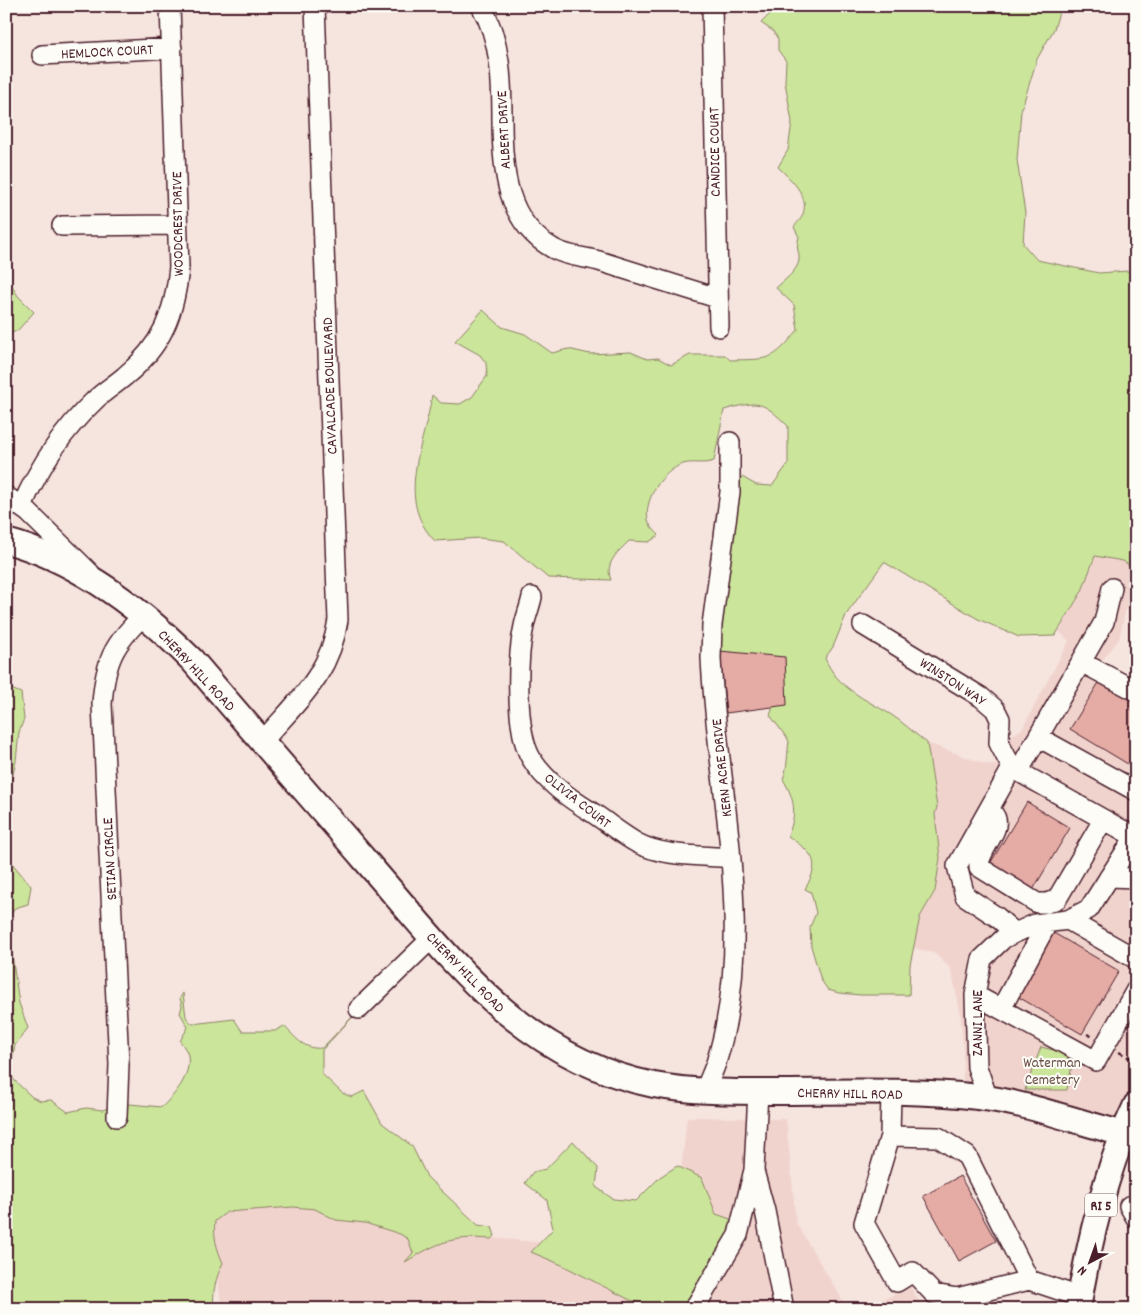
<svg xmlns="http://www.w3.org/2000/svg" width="1142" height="1315" font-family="Dekko,sans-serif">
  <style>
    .built { fill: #f1d3cd }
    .green { fill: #cbe59b; stroke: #8a8263 }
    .building { fill: #e5aba5; stroke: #4a1f2b }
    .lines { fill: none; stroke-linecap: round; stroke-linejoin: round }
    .minor-casing { stroke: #4a1f2b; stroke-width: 22 }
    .major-casing { stroke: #4a1f2b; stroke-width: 28 }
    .path { stroke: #4a1f2b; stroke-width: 2.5; stroke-dasharray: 5 4; stroke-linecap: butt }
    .minor { stroke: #fdfcf7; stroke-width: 19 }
    .major { stroke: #fdfcf7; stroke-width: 24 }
    .labels { text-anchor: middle; stroke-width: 4; stroke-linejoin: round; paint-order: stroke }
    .shield { fill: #fdfcf7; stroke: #806168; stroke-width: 1 }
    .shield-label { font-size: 14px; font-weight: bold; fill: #4a1f2b }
    .street-label { font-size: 15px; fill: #4a1f2b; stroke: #fdfcf7 }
    .park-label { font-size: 15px; fill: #6a5047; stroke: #fdfcf7 }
  </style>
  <rect width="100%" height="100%" fill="#f6e4de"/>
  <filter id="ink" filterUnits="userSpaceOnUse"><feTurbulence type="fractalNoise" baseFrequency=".02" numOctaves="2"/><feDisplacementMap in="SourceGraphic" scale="10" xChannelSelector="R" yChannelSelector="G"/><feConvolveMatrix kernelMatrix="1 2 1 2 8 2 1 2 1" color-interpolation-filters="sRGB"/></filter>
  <g filter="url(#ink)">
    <!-- built -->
    <path class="built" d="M1095,556L1123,561L1136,570V578H1133L1119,639L1100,663L1121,675L1136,680V1103L1124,1133L963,1094V1044L960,1011L951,969L934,953L914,948L920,917L933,896L940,858L935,814L937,807L927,743L985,764L1001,766L1006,739L1022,729L1069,641L1059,631L1082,591Z
      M687,1117L786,1119L796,1223L848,1309H222L203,1179L389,1229L672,1254Z
      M910,1287L924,1309H863Z"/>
    <!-- green -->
    <path class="green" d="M778,6H1061L1054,29L1037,59L1021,111L1017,160L1025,213L1023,244L1037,260L1099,273L1128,271L1136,274V570L1123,561L1095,556L1082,591L1055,636L1019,637L978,619L884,562L846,615L833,647L825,658C837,688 865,699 890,714C903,722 915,734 927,743L937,807L935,814L940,858L935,891L920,917L910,965L909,995H861L839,993L828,990L821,980L811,946L810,927L816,913L811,892L805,889C822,860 813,854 788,836C797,813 795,800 783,779C788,767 787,754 789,741L770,715L776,699L750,654L711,655L732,488L742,477L756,485L772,486L788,464V426C762,401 760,400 724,410L714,461C703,465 693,461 683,464C663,470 641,502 649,523C651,527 656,532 659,535L649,542L629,541C618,552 604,563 611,580L548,578L504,541L480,538L435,541C394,499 425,444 432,395L441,403L460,404L472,397L487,376L486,363L480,355L455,341L483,310L502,327L525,334L552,353L568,349L590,354L631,352L647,359L658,358L671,365L690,355H725L730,360C770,359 772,362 798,330L794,305L776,288C783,281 798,271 799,260C800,251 795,250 799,237L794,227C797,223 802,218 803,214C810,195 789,178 778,167L788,150L792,122L785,82L786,61L778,50V39L773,31L761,23Z
      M6,276L18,296L34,312L18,330L6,336Z
      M6,687L21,693L24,719L19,732L16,761L7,801V842L11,862L31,886L28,904L15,908L7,921L19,1003L28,1028L15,1045L10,1070L14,1080L32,1097L41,1101L51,1100L68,1112L86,1108L103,1110L118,1103L162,1107C175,1094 191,1077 188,1055C187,1051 183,1045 180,1041L188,1027L180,1013L182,1006L180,998L183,993L186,1017L192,1024L234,1019L242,1031H275L284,1026C296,1038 304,1050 322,1048L359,1010L322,1050V1074L342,1093L352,1097L364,1091L382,1123L412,1146L427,1177L478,1225L492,1227L495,1236L491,1239C450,1236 440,1242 405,1262L413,1253L408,1239L400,1234L365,1223L336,1220L315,1209L293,1207L227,1212L215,1221C213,1237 217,1249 223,1263C216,1277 212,1292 214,1309H6Z
      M1041,1047L1074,1055L1067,1090H1025Z
      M573,1141L598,1168L596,1187L613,1199L636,1201L660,1177L677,1166L702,1178L716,1214L742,1223L694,1309H664L630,1300L562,1265L531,1252L553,1229L547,1200L525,1183L533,1172L546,1169Z
      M476,1301L502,1304L515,1309H443Z"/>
    <!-- building -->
    <path class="building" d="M720,651L785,657L787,705L726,713Z
      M1100,681L1136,703V769L1070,729Z
      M1027,802L1070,828L1031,893L988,867Z
      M1052,932L1119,971L1082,1034L1015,995Z
      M960,1176L996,1241L959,1261L923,1196Z"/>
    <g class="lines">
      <defs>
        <path id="minor" d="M481,6C501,40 502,82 502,120C502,169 506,223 554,249C568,257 587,257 602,262C640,274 679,286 717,298
          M712,6L719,327
          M42,55L172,48
          M62,226L177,225
          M6,496L28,512L90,573
          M22,506C40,465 62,431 95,400C104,391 116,384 125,376C162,346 175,313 179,267L170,6
          M532,597C530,607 526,616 524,626C517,657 515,731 531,758C544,781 570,799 593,813C608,823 621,834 637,843C663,857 701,855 730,858
          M863,625L981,697L995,709L1000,719L999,743L1012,768L1135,837
          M1081,662L1136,691
          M1038,737L1136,791
          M262,742C296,702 330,676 338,620L315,6
          M1012,768L957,866L965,896L997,917L1015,933
          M1018,772L1104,622L1112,588
          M989,809C991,811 995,815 996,819C1000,832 978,851 979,867L1037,903H1047L1057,899L1103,820
          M1109,877L1136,878
          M1068,920L1136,959
          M975,995L1096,1061L1136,990
          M359,1009L433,937
          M1001,1009L1048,922
          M705,1091C708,1082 713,1072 716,1063C757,932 717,791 711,658L712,625L730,492V442
          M988,1099L977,1067L975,995L982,959L1004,938L1035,924L1068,920L1089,909L1136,835
          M117,1117L119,1064L102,704C105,662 113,644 144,615
          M1125,1134L1136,1146
          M890,1136L891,1093
          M754,1171L765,1211L784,1309
          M1129,1206L1136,1218
          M1029,1280L957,1298L934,1294L913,1272L897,1282L864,1223L890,1136L938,1137L967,1156L1029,1280L1080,1297
          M694,1309L738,1235L754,1170L758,1092"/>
        <path id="major" d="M6,541C78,560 140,608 192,660C249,727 307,793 364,859C449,956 519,1058 654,1085C692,1092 732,1092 771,1092C839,1092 910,1089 978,1097C1028,1103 1076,1122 1125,1134
          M1078,1309C1089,1241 1106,1168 1136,1105"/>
      </defs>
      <!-- minor casing -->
      <use href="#minor" class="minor-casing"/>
      <!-- major casing -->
      <use href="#major" class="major-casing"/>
      <!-- path -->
      <path class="path" d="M1087,1034L1093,1037
        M1119,1052L1135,1061"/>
      <!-- minor -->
      <use href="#minor" class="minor"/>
      <!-- major -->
      <use href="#major" class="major"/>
    </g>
  </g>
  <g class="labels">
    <!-- shield labels -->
    <rect class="shield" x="1085" y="1193.5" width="32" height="23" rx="4"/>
    <g class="shield-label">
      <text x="1101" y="1210">RI 5</text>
    </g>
    <!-- street labels -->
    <g class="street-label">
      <text transform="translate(107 51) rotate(-3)" y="5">HEMLOCK COURT</text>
      <text transform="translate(503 130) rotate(-93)" y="5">ALBERT DRIVE</text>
      <text transform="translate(714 152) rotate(-91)" y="5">CANDICE COURT</text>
      <text transform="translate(177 224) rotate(-91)" y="5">WOODCREST DRIVE</text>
      <text transform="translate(329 386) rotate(-92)" y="5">CAVALCADE BOULEVARD</text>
      <text transform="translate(197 670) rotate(47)" y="5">CHERRY HILL ROAD</text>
      <text transform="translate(953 681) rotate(33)" y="5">WINSTON WAY</text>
      <text transform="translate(721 768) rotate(-96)" y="5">KERN ACRE DRIVE</text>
      <text transform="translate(578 800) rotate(38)" y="5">OLIVIA COURT</text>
      <text transform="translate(109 859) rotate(-93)" y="5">SETIAN CIRCLE</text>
      <text transform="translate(466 972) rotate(46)" y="5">CHERRY HILL ROAD</text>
      <text transform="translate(977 1023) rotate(-90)" y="5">ZANNI LANE</text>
      <text transform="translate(850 1093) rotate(1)" y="5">CHERRY HILL ROAD</text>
    </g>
    <!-- park labels -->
    <g class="park-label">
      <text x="1052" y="1067">Waterman<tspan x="1052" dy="17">Cemetery</tspan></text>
    </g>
  </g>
  <!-- margin -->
  <rect width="1142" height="1315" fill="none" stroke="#fdfcf7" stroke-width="25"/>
  <rect x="12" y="12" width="1117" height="1290" fill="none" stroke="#4a1f2b" stroke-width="2" filter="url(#ink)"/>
  <!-- north arrow -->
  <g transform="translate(1090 1262) rotate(221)" stroke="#fdfcf7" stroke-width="4" paint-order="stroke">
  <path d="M0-4L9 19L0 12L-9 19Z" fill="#4a1f2b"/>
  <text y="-8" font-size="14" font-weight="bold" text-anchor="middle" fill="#4a1f2b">N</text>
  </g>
</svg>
